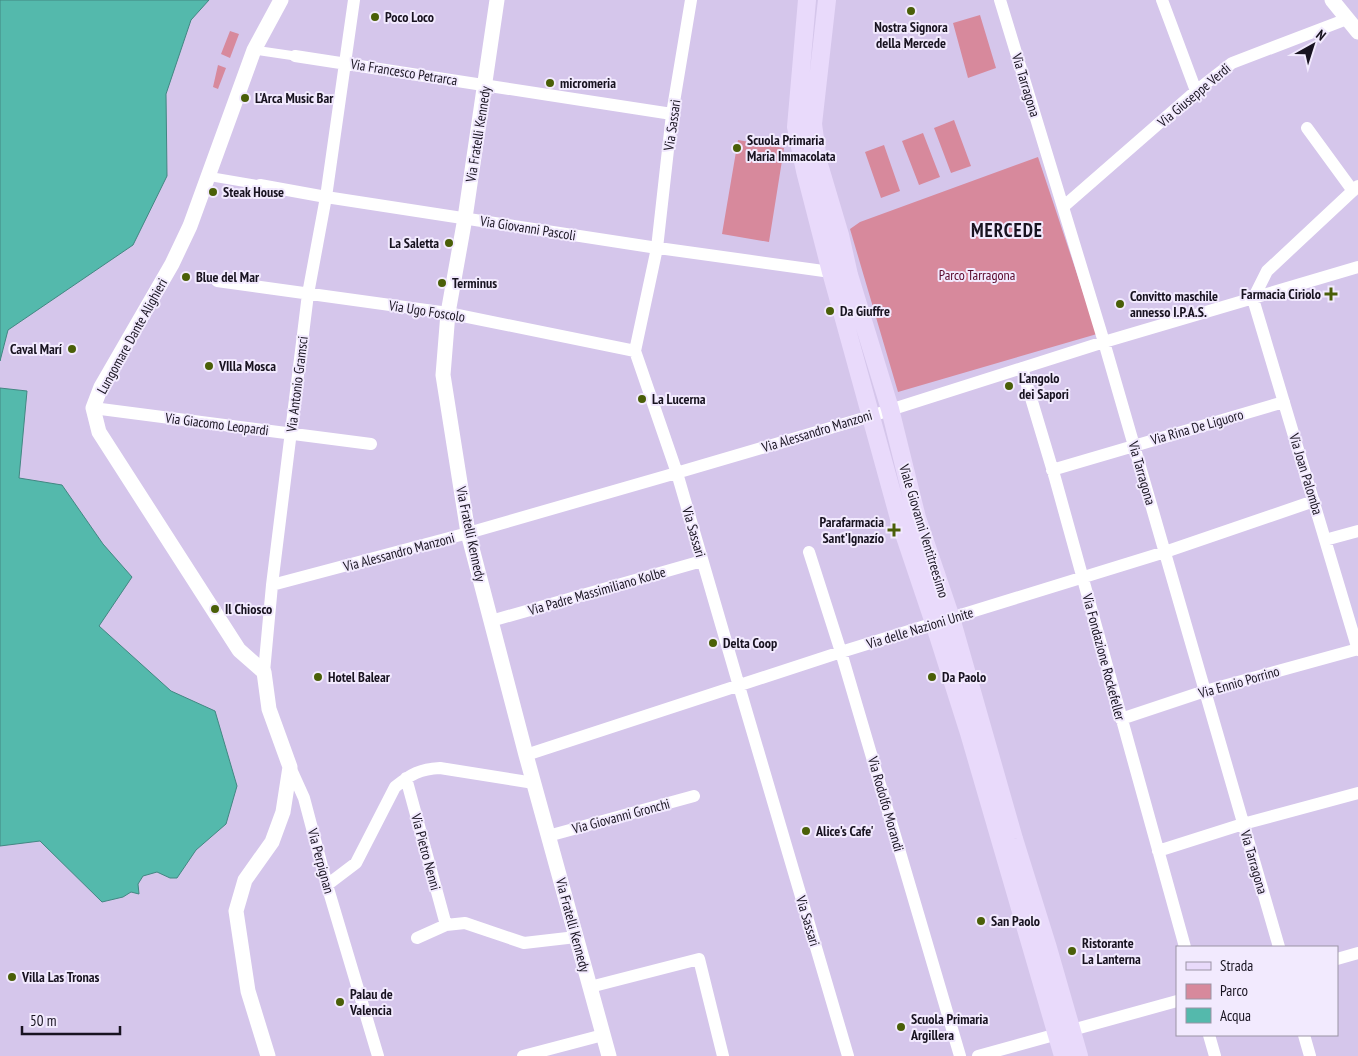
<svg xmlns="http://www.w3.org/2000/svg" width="1358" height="1056" font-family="'PT Sans Narrow',sans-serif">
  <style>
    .green { fill: #d7899c }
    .water { fill: #54b9ac; stroke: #428782 }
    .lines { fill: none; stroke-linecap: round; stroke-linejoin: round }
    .pedestrian { stroke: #fff; stroke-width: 9 }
    .minor { stroke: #fff; stroke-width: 12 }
    .tertiary { stroke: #fff; stroke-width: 15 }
    .secondary { stroke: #e9dafb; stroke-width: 18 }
    .poi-dot { fill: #4a5f08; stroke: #f2eafe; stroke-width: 2 }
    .labels { text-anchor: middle; stroke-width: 4; stroke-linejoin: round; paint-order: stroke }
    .poi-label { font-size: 14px; font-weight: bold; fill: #181320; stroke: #f2eafe; text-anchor: start }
    .street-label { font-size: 14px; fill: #181320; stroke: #f2eafe }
    .park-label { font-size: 14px; fill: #570527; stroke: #f2eafe }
    .district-label { font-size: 19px; font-weight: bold; letter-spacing: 1px; fill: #181320; stroke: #f2eafe }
  </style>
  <rect width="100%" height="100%" fill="#d5c6eb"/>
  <!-- green -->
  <path class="green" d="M980,15L996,68L968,78L953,23Z
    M230,31L239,34L230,58L221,54Z
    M218,65L226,68L218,89L213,87Z
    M954,120L971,166L951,173L934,128Z
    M923,133L940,177L919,185L902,141Z
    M738,140L784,148L769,242L722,234Z
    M884,145L900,191L881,198L865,152Z
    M1038,157L1097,334L898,392L850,229L860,222Z"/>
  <!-- water -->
  <path class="water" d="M0,0H209L191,20L166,94L167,176L133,245L8,330L0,361Z
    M0,388L27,391L19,478L62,485L103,544L132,577L99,626L171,691L215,711L237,786L226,824L196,850L177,878H170L157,872L143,876L138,884L139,894L131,892L123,897L102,902L40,841L0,846Z"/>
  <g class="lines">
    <!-- pedestrian -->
    <path class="pedestrian" d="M254,50L295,56
      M207,176L260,185"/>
    <!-- minor -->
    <path class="minor" d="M691,0L672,114L657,248L635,351L677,473L739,686L848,1056
      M1000,0L1104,342L1279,947
      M1162,0L1196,91
      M295,56L672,114
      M1307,128L1353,191
      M260,185L326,197L651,247L838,273
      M1358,186L1267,271L1253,299L1358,650
      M1063,207L1196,91L1232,63L1347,19
      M217,281L448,313L635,351
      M1022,368L1055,478L1185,947
      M93,408L371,444
      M1052,470L1284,402
      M1325,540L1358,531
      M809,552L841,652L960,1056
      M272,585L468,533L666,476L871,416L1104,342L1358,267
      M491,621L702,561
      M264,672L272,585L308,294L326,197L354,0
      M1121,719L1205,691L1358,649
      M526,755L841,652L1165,552L1314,501
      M290,767L304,798L327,885L378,1056
      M406,778L446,925
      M548,836L694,796
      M1158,851L1243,824L1358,793
      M327,885L356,863L395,787C411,774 420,769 440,768L534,783
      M417,938L446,925L465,923L524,943L576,937
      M1337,959L1358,953
      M590,987L699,959L723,1056
      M1209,1035L1215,1056
      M1304,1035L1310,1056
      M523,1056L603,1035
      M978,1056L1177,1001"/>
    <!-- tertiary -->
    <path class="tertiary" d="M497,0L465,218L448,313L443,375L468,533L526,755L609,1056
      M1332,0L1358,32
      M268,1056L248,991L236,911L245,880L272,842L283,812L290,767L269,709L264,672L239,650L99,432L93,408L101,387L172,264L190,226L254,50L281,0"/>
    <!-- secondary -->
    <path class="secondary" d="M807,0L796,127L805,171L831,272L900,522L934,623L969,733L1063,1056
      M827,0L813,124L818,161L840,235L849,275L890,409L917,518L951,618L1014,839L1048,948L1079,1056"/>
  </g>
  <!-- markers -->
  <g class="poi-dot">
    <circle cx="911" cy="11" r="5"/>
    <circle cx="375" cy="17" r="5"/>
    <circle cx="550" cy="83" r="5"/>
    <circle cx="245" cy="98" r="5"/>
    <circle cx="737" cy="148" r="5"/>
    <circle cx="213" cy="192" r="5"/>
    <circle cx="449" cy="243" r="5"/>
    <circle cx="186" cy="277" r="5"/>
    <circle cx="442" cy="283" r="5"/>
    <path d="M1328.5 286.5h5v5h5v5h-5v5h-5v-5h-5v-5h5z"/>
    <circle cx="1120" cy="304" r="5"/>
    <circle cx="830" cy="311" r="5"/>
    <circle cx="72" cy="349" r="5"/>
    <circle cx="209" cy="366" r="5"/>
    <circle cx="1009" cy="386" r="5"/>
    <circle cx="642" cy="399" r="5"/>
    <path d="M891.5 522.5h5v5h5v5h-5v5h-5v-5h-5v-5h5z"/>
    <circle cx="215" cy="609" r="5"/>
    <circle cx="713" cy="643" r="5"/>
    <circle cx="318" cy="677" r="5"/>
    <circle cx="932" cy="677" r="5"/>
    <circle cx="806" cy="831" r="5"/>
    <circle cx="981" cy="921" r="5"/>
    <circle cx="1072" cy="951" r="5"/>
    <circle cx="12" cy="977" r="5"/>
    <circle cx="340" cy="1002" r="5"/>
    <circle cx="901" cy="1027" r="5"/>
  </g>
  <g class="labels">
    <!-- poi labels -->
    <g class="poi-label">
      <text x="385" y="22">Poco Loco</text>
      <text x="911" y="32" text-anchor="middle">Nostra Signora<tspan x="911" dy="16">della Mercede</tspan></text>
      <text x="560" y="88">micromeria</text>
      <text x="255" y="103">L'Arca Music Bar</text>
      <text x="747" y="145">Scuola Primaria<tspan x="747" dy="16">Maria Immacolata</tspan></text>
      <text x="223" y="197">Steak House</text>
      <text x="439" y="248" text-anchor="end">La Saletta</text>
      <text x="196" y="282">Blue del Mar</text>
      <text x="452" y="288">Terminus</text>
      <text x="1321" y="299" text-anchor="end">Farmacia Ciriolo</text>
      <text x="1130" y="301">Convitto maschile<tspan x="1130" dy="16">annesso I.P.A.S.</tspan></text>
      <text x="840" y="316">Da Giuffre</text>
      <text x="62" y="354" text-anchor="end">Caval Marí</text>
      <text x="219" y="371">VIlla Mosca</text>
      <text x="1019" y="383">L'angolo<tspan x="1019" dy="16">dei Sapori</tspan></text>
      <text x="652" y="404">La Lucerna</text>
      <text x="884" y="527" text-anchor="end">Parafarmacia<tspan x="884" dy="16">Sant'Ignazío</tspan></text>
      <text x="225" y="614">Il Chiosco</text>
      <text x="723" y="648">Delta Coop</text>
      <text x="328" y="682">Hotel Balear</text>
      <text x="942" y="682">Da Paolo</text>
      <text x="816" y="836">Alice's Cafe'</text>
      <text x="991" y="926">San Paolo</text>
      <text x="1082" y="948">Ristorante<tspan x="1082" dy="16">La Lanterna</tspan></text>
      <text x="22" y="982">Villa Las Tronas</text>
      <text x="350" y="999">Palau de<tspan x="350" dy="16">Valencia</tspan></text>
      <text x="911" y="1024">Scuola Primaria<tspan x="911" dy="16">Argillera</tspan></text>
    </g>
    <!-- street labels -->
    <g class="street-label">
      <text transform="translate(404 72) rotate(9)" y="5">Via Francesco Petrarca</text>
      <text transform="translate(1026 85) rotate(73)" y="5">Via Tarragona</text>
      <text transform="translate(1194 95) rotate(-40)" y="5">Via Giuseppe Verdi</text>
      <text transform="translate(672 125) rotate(-82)" y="5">Via Sassari</text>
      <text transform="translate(478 134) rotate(-81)" y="5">Via Fratelli Kennedy</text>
      <text transform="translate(528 228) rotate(9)" y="5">Via Giovanni Pascoli</text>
      <text transform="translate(427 311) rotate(9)" y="5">Via Ugo Foscolo</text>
      <text transform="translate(132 336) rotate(-61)" y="5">Lungomare Dante Alighieri</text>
      <text transform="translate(297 384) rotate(-83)" y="5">Via Antonio Gramsci</text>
      <text transform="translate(217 424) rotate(7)" y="5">Via Giacomo Leopardi</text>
      <text transform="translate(1197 427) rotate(-16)" y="5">Via Rina De Liguoro</text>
      <text transform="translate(817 431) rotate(-17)" y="5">Via Alessandro Manzoni</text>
      <text transform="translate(1142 473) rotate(74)" y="5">Via Tarragona</text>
      <text transform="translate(1306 474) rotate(73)" y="5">Via Joan Palomba</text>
      <text transform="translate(924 531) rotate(73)" y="5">Viale Giovanni Ventitreesimo</text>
      <text transform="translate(694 532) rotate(74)" y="5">Via Sassari</text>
      <text transform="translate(471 534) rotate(78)" y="5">Via Fratelli Kennedy</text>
      <text transform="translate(399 552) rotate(-15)" y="5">Via Alessandro Manzoni</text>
      <text transform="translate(597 591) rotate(-16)" y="5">Via Padre Massimiliano Kolbe</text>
      <text transform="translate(920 628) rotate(-17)" y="5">Via delle Nazioni Unite</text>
      <text transform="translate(1104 657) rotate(75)" y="5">Via Fondazione Rockefeller</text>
      <text transform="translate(1239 682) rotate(-16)" y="5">Via Ennio Porrino</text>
      <text transform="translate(886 804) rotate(74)" y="5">Via Rodolfo Morandi</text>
      <text transform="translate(621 816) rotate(-15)" y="5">Via Giovanni Gronchi</text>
      <text transform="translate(426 852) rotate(75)" y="5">Via Pietro Nenni</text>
      <text transform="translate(321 861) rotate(75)" y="5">Via Perpignan</text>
      <text transform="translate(1254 862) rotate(74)" y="5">Via Tarragona</text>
      <text transform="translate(808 921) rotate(73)" y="5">Via Sassari</text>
      <text transform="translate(573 925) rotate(75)" y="5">Via Fratelli Kennedy</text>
    </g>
    <!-- park labels -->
    <g class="park-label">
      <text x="977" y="280">Parco Tarragona</text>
    </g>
    <!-- district labels -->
    <g class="district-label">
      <text x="1007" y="237">MERCEDE</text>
    </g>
  </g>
  <!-- legend -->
  <rect x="1176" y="946" width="162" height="90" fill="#f2eafe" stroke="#9b94a5"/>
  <rect x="1186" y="962" width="25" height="8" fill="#e9dafb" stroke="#9b94a5"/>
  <text x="1220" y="971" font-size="15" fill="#181320">Strada</text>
  <rect x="1186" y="984" width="25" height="15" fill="#d7899c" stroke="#9b94a5"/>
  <text x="1220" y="996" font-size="15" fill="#181320">Parco</text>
  <rect x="1186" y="1008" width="25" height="15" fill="#54b9ac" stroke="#9b94a5"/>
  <text x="1220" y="1021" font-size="15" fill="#181320">Acqua</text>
  <!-- north arrow -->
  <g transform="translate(1313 45) rotate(39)" stroke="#f2eafe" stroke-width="4" paint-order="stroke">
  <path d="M0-4L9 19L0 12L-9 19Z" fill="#181320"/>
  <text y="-8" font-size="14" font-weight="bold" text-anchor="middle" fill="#181320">N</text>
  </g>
  <!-- scale -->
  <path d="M22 1026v8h98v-8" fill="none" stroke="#181320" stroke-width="2.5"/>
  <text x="30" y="1026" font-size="15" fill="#181320" stroke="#f2eafe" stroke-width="4" paint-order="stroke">50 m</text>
</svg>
